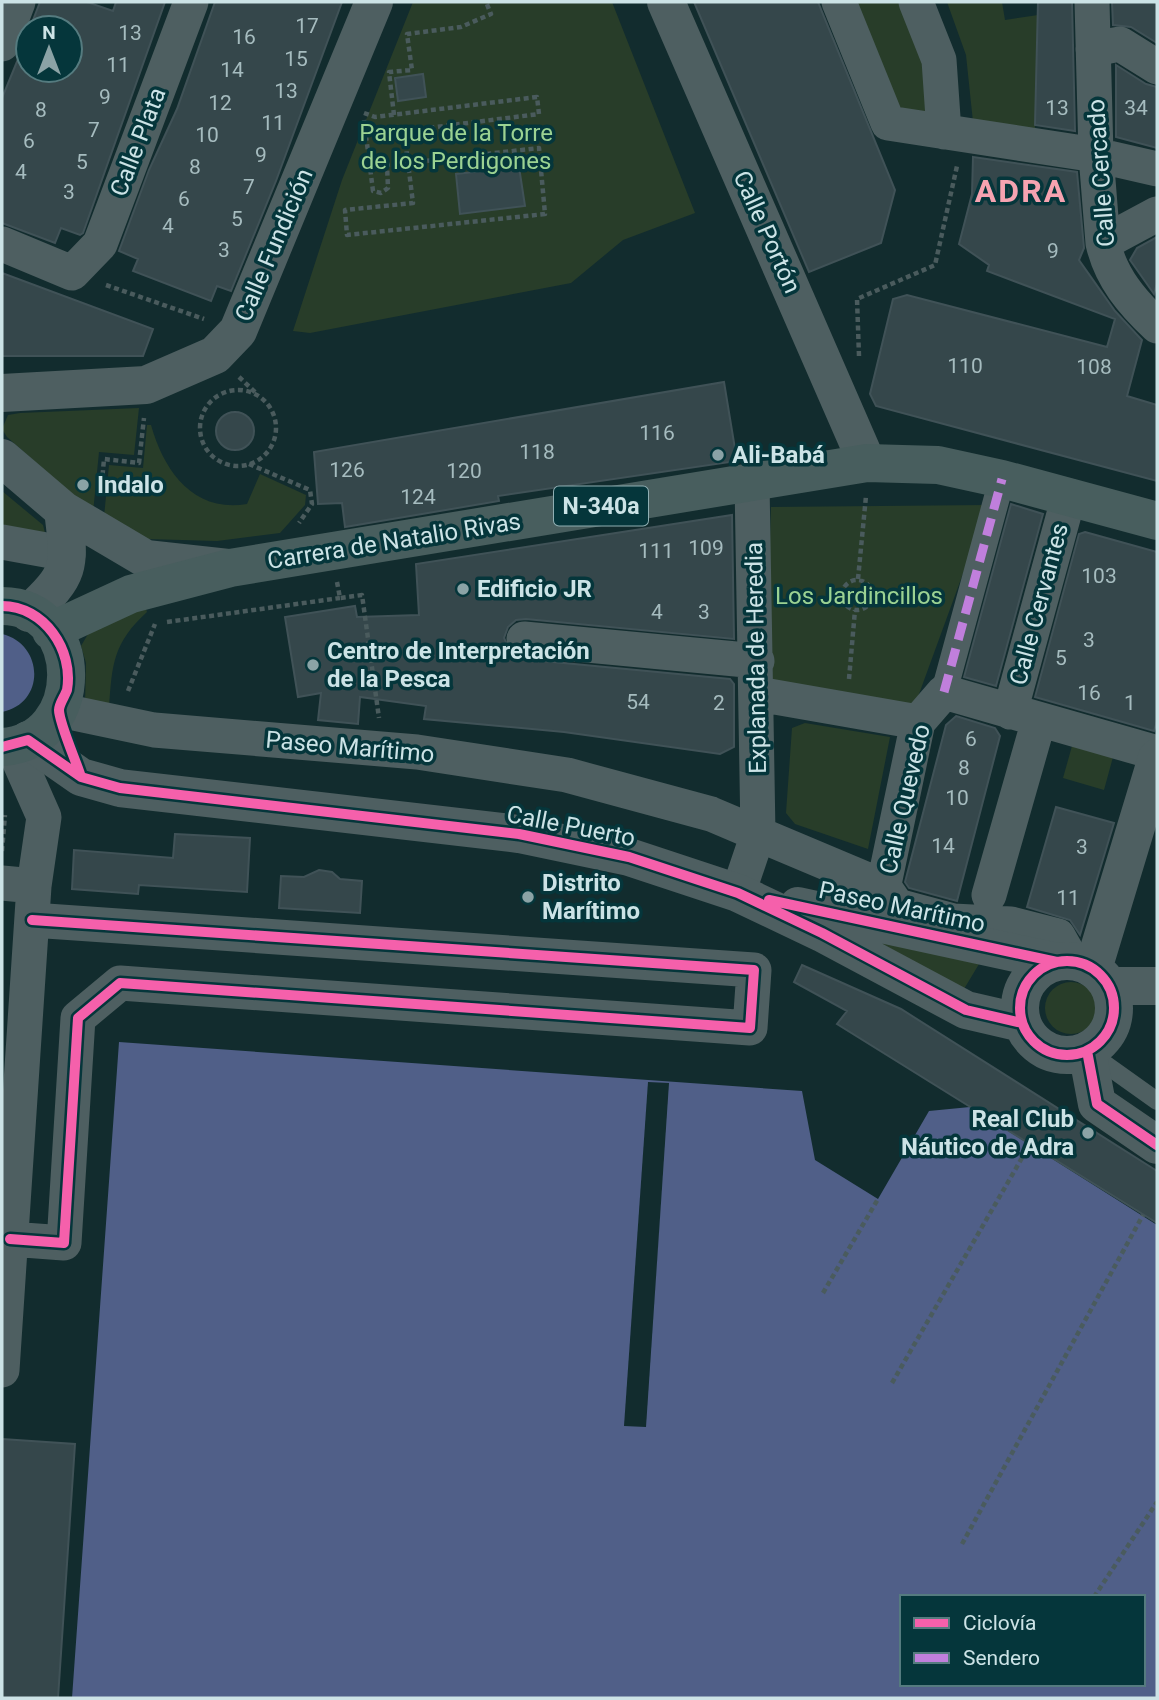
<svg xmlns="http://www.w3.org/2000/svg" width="1159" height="1700" font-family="Roboto,sans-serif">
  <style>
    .green { fill: #283d29 }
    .water { fill: #505f88; fill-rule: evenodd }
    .pier { fill: #122c2e }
    .building { fill: #35474b; stroke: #405257; stroke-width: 2 }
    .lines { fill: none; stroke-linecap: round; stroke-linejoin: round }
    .path { stroke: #4a5b5d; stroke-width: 4.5; stroke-dasharray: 5 3.5; stroke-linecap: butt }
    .service { stroke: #4e5f61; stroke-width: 18 }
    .pedestrian { stroke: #4e5f61; stroke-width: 26 }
    .minor { stroke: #4e5f61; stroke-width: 35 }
    .tertiary { stroke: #4e5f61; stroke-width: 38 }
    .trunk { stroke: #485e5e; stroke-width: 38 }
    .quiet { stroke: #c07fdc; stroke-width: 9; stroke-dasharray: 18 9; stroke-linecap: butt }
    .cycleway-casing { stroke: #05363b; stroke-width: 15 }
    .cycleway { stroke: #f560ab; stroke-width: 10 }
    .poi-dot { fill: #8ba3a6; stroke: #05363b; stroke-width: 2.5 }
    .labels { text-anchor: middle; stroke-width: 7; stroke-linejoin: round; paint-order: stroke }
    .number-label { font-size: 21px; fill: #a6bcbf }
    .shield { fill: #05363b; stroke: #90afb3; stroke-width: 2 }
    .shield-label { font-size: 23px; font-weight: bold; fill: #cce3e6 }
    .park-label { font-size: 24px; fill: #9bd292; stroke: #05363b }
    .street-label { font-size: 24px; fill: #cce3e6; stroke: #05363b }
    .poi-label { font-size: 24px; font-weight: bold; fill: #cce3e6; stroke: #05363b; text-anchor: start }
    .district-label { font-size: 32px; font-weight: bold; letter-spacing: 2px; fill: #f6a3b1; stroke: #05363b }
  </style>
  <rect width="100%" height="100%" fill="#122c2e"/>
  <!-- green -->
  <path class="green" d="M413,2H612L695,213L623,240L571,283L310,333L293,331L342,180Z
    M851,2H901L928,63L931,116L897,108Z
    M947,2H1002L1005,20L1038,15L1035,132L973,122L966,55Z
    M139,408L134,455L99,452L93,513L7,437L2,429L8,415L20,413Z
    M147,425H151C164,471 193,513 247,504L260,474L306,495L305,505L280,533L217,541L146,539L104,517L109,465L143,468Z
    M2,491L43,525L45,533L2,531Z
    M988,505L915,705L766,685L771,507Z
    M143,600L147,612C113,643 112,664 109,708L85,704L86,663L81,646L88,634Z
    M805,723L890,737L868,849L795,824L786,813L792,728Z
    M1072,746L1113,757L1104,790L1063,778Z
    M873,940L979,964L964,989Z
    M1045 1008a26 26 0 1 1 52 0a26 26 0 1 1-52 0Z"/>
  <!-- water -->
  <path class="water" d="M2,634C44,644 46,703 2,712Z
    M119,1042L802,1091L815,1160L878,1199L929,1111L970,1107L1157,1225V1698H72ZM902,1597H1143V1684H902Z"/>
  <!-- pier -->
  <path class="pier" d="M648,1082L669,1083L646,1427L624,1426Z"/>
  <!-- building -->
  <path class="building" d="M40,2H87L113,11L116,2H165L83,233L80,235L61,228L55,243L2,223V98L28,35V70H70V28H30Z
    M215,2H342L276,181L231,291L217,286L211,301L133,271L138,259L119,251L149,170L177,109Z
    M694,2H818L895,190L881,243L809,272Z
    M1038,2H1072L1075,131L1035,125Z
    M1112,2H1157V43L1131,27L1113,25Z
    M1116,65L1146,84L1157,87V148L1116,137Z
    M423,74L426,97L398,101L395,78Z
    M973,157L1077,172L1084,248L1079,260L1115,311L1142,340L1127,396L1157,405V481L876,406L870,394L893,299L907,295L1107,347L1115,319L987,271L989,265L959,244L972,194Z
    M519,167L525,206L460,214L456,174Z
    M1157,237V283L1154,294L1130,260L1137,248Z
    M2,273L153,329L143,356H2Z
    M724,382L737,461L498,496L499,501L345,527L342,503L318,504L314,452Z
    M216 431a19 19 0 1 1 38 0a19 19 0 1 1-38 0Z
    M1011,504L1043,514L996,686L964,677Z
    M732,515L734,639L526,619L516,620L508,627L504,638L512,655L522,659L730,679L734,684V747L720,754L564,732L424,719L426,706L360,697L358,724L318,720L321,693L298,697L285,617L355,606L357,617L419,615L416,564Z
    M1085,532L1157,552V721L1154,731L1035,697L1079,534Z
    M956,716L995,728L1000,736L957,901L909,888L905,882L946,725Z
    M1056,807L1114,823L1080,935L1070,920L1027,907Z
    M175,834L250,838L247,892L139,885L138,894L72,889L74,850L173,858Z
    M319,870L332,872L340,879L362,881L360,913L279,908L281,876L304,877Z
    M802,965L901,1009L1157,1171V1223L837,1024L847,1011L794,982Z
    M2,1439L75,1444L58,1698H2Z"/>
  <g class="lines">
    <!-- path -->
    <path class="path" d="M364,113L375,117L537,97L539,114L404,131L413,203L345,210L347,235L545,214L539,148L408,163L387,165L388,188L381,193L373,191L364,120
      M394,115L389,72L412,70L407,34L461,27L491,14L486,2
      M106,285L204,319
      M859,356L857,299L935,265L957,166
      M239,377L256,393
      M200 428a38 38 0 1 1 76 0a38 38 0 1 1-76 0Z
      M249,464L310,490L312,504L299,523
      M101,492L104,459L139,463L144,418
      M858,579L866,496
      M842 595a15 15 0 1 1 30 0a15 15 0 1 1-30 0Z
      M337,582L340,598L362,595L379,718
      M167,622L340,598
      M849,679L855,610
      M128,691L155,624
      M2,851L5,815
      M823,1293L878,1199
      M892,1383L1030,1144
      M962,1544L1143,1215
      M1094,1597L1157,1502"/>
    <!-- service -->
    <path class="service" d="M1091,1054L1157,1101"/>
    <!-- pedestrian -->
    <path class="pedestrian" d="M944,692L1002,479"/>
    <!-- minor -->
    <path class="minor" d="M839,2L888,123L1096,155L1157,169
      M916,2L939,60L944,132
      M1092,2L1096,155L1103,243C1111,278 1132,302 1157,326
      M2,44L18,2
      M1093,49L1120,44L1157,67
      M1103,243L1157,214
      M2,244L72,273L100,244L191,2
      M752,482L758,834L884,887L897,906L953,921L1011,924L1058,936L1072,961
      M2,542L68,554
      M524,639L757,661
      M758,694L918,722
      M59,710L154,730L417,752L567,775L711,814L758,834L738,893
      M1010,712L1069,496
      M2,883L34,886
      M989,895L1039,720
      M879,908L918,722L944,692L1157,753
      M10,1239L64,1243L78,1018L120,983L750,1028L754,970L32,920
      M2,1370L34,886L44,817L13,747"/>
    <!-- tertiary -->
    <path class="tertiary" d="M666,2L867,463
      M2,393L146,385L215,355L238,331L374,2
      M2,458L63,510L146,559L228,568
      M29,613C72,573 70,567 63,510
      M28,740L81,777L120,788L519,834L629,857L738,893L822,933L966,1010L1022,1023
      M798,906L1057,962
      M1020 1008a47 47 0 1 1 94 0a47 47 0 1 1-94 0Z
      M1093,969L1157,758
      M1109,986H1157
      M1087,1051L1097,1104L1157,1145"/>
    <!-- trunk -->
    <path class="trunk" d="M2,606C87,606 88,742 2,747
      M51,631L131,594L230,568L867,463L938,465L1002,479L1157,521"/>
    <!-- quiet -->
    <path class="quiet" d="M944,692L1002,479"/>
    <defs>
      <path id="cycleway" d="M2,606C44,606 74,650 67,690C65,696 59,704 59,710C59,723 77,763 81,777
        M2,747L28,740L81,777L120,788L519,834L629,857L738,893L822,933L966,1010L1022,1023
        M769,900L1057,962
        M1020 1008a47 47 0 1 1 94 0a47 47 0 1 1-94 0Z
        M1087,1051L1097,1104L1157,1145
        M10,1239L64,1243L78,1018L120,983L750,1028L754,970L32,920"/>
    </defs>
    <!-- cycleway casing -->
    <use href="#cycleway" class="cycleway-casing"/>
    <!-- cycleway -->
    <use href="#cycleway" class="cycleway"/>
  </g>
  <!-- markers -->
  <g class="poi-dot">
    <circle cx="718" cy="455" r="7"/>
    <circle cx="83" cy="485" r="7"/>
    <circle cx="463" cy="589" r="7"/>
    <circle cx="313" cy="665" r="7"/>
    <circle cx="528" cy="897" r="7"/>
    <circle cx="1088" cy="1133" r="7"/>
  </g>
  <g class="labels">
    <!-- number labels -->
    <g class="number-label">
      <text x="307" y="33">17</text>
      <text x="130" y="40">13</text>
      <text x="244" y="44">16</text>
      <text x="296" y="66">15</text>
      <text x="118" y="72">11</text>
      <text x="232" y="77">14</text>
      <text x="286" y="98">13</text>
      <text x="105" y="104">9</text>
      <text x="220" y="110">12</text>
      <text x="1057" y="115">13</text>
      <text x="1136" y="115">34</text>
      <text x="41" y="117">8</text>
      <text x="273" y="130">11</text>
      <text x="94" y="137">7</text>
      <text x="207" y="142">10</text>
      <text x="29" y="148">6</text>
      <text x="261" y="162">9</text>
      <text x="82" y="169">5</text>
      <text x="195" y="174">8</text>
      <text x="21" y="179">4</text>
      <text x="249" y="194">7</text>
      <text x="69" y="199">3</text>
      <text x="184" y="206">6</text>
      <text x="237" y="226">5</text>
      <text x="168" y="233">4</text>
      <text x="224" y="257">3</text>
      <text x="1053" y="258">9</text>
      <text x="965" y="373">110</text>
      <text x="1094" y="374">108</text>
      <text x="657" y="440">116</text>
      <text x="537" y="459">118</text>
      <text x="347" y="477">126</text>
      <text x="464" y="478">120</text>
      <text x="418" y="504">124</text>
      <text x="706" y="555">109</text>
      <text x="656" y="558">111</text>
      <text x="1099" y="583">103</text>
      <text x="657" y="619">4</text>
      <text x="704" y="619">3</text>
      <text x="1089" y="647">3</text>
      <text x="1061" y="665">5</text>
      <text x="1089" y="700">16</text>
      <text x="638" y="709">54</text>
      <text x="719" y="710">2</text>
      <text x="1130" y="710">1</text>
      <text x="971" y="746">6</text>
      <text x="964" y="775">8</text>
      <text x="957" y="805">10</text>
      <text x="943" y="853">14</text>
      <text x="1082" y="854">3</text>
      <text x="1068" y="905">11</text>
    </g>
    <!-- shield labels -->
    <rect class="shield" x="554" y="486.5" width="94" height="39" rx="5"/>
    <g class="shield-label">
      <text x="601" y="514">N-340a</text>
    </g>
    <!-- park labels -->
    <g class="park-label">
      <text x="456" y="141">Parque de la Torre<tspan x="456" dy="28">de los Perdigones</tspan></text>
      <text x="859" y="604">Los Jardincillos</text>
    </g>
    <!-- street labels -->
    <g class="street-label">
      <text transform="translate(138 142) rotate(-69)" y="8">Calle Plata</text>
      <text transform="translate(1101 173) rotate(-94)" y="8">Calle Cercado</text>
      <text transform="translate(767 232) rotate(66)" y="8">Calle Portón</text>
      <text transform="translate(274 245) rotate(-67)" y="8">Calle Fundición</text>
      <text transform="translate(394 541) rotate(-9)" y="8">Carrera de Natalio Rivas</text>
      <text transform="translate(1039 604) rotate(-75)" y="8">Calle Cervantes</text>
      <text transform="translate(756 658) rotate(-91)" y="8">Explanada de Heredia</text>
      <text transform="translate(350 747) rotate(5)" y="8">Paseo Marítimo</text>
      <text transform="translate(905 799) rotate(-77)" y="8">Calle Quevedo</text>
      <text transform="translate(571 826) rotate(11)" y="8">Calle Puerto</text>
      <text transform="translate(902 907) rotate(12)" y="8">Paseo Marítimo</text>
    </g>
    <!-- poi labels -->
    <g class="poi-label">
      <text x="732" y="463">Ali-Babá</text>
      <text x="97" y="493">Indalo</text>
      <text x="477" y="597">Edificio JR</text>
      <text x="327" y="659">Centro de Interpretación<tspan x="327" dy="28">de la Pesca</tspan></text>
      <text x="542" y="891">Distrito<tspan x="542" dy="28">Marítimo</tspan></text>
      <text x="1074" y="1127" text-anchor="end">Real Club<tspan x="1074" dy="28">Náutico de Adra</tspan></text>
    </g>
    <!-- district labels -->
    <g class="district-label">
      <text x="1021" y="202">ADRA</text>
    </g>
  </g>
  <!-- border -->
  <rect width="1159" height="1700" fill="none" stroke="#cce3e6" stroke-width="7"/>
  <!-- legend -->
  <rect x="900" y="1595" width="245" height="91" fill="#05363b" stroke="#557b7f" stroke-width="2"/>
  <rect x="914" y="1618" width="35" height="10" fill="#f560ab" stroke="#557b7f" stroke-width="2"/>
  <text x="963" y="1630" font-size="21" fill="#cce3e6">Ciclovía</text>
  <rect x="914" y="1653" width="35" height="10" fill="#c07fdc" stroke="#557b7f" stroke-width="2"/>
  <text x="963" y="1665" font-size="21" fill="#cce3e6">Sendero</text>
  <!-- north arrow -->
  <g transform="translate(49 49)"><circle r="33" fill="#05363b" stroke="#557b7f" stroke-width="2"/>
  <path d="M0-5L12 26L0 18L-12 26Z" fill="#8ba3a6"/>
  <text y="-10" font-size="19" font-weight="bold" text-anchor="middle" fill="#cce3e6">N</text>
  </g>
</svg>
